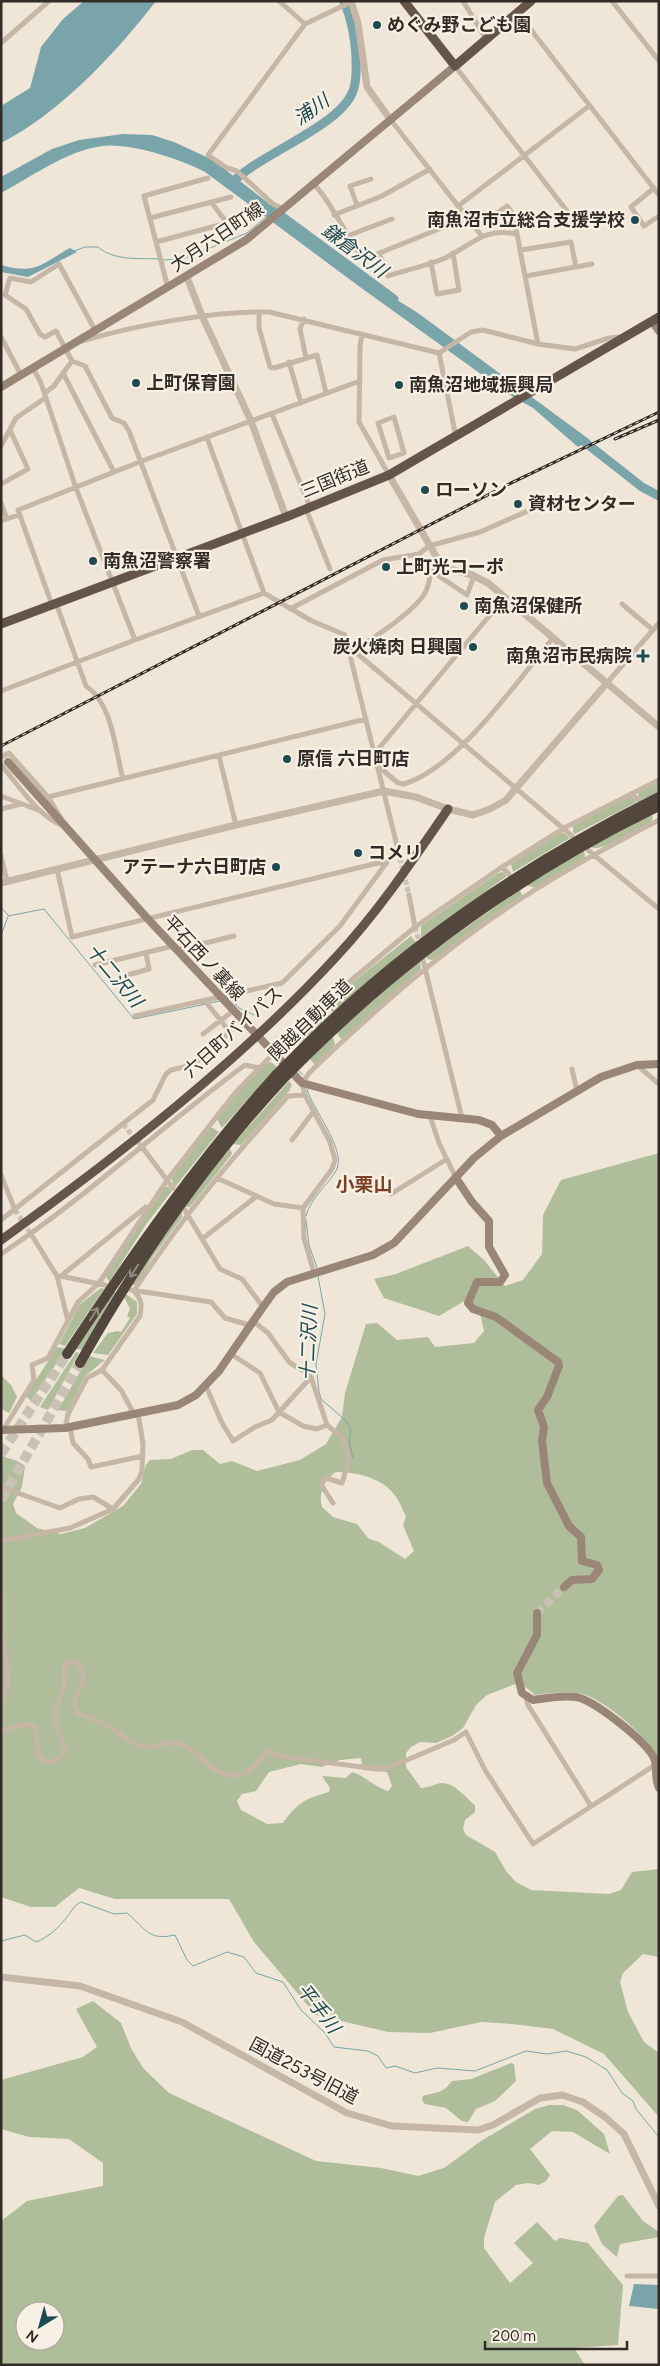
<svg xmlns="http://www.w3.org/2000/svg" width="660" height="2366" font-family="Figtree,'Noto Sans JP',sans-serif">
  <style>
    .green { fill: #afbd9a; fill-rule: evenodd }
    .water { fill: #79a5aa }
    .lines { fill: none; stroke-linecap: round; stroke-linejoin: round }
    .stream { stroke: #79a5aa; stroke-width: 1 }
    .river { stroke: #79a5aa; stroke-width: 9 }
    .minor-tunnel { stroke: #c9c1b4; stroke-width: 5; stroke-dasharray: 5 2.5; stroke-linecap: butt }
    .secondary-tunnel { stroke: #c9c1b4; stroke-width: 8; stroke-dasharray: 8 4; stroke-linecap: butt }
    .motorway-tunnel { stroke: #c9c1b4; stroke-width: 10; stroke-dasharray: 10 5; stroke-linecap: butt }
    .minor { stroke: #c6b6a5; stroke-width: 5 }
    .tertiary { stroke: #c6b6a5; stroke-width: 7 }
    .secondary { stroke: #998677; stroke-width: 8 }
    .trunk { stroke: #64544a; stroke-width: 9 }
    .motorway { stroke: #53463d; stroke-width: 10 }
    .rail-casing { stroke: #322b26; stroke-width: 3 }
    .rail { stroke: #f7f0e4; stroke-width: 1; stroke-dasharray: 4; stroke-linecap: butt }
    .motorway-bridge { stroke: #53463d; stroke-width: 10 }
    .oneway { stroke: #958a80 }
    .poi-dot { fill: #1e4a51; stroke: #f7f0e4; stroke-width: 2 }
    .labels { text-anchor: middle; stroke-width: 4.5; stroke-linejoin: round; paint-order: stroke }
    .poi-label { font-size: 18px; font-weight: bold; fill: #322b26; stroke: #f7f0e4; text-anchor: start }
    .street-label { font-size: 18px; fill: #322b26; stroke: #f7f0e4 }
    .water-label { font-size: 19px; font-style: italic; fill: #1e4a51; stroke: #f7f0e4 }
    .neighbourhood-label { font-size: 19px; font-weight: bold; fill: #7c3f24; stroke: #f7f0e4 }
  </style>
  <rect width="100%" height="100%" fill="#efe6d8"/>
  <!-- green -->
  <path class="green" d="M659,782V792L642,800L638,796L639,792Z
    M631,796L637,802L575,834L573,832V826Z
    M651,815L653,817L651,822C638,829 603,853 590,847Z
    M562,832L570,838L513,872L511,864Z
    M584,850L585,858L535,888L526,885Z
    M503,872L507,876L421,938V926L498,873Z
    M520,889L522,896L432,960L427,959L426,956Z
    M411,936L416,942L332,1013L330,1003L333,998Z
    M420,960L421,969L343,1038H340L337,1032Z
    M323,1009L327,1010L329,1016L299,1044L294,1041Z
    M333,1036L335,1045L315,1065L310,1059Z
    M271,1062L277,1067L222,1128L217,1119C226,1108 260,1064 271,1062Z
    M289,1081L292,1085L289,1091L241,1145L233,1144Z
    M210,1128H213L219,1132L175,1187L171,1178Z
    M230,1148L232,1154L190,1207H187L185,1205Z
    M659,1153V1758C648,1737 601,1696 578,1693C564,1691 549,1693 535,1695L523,1685L515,1684L487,1695L476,1705L463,1728L452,1736L436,1743L420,1742L411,1747L406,1753V1767L421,1788C429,1788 434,1784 441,1783C454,1782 466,1798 475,1805V1812L465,1820L463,1829L466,1835L495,1852L506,1871L516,1882L531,1890L609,1894L621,1890L632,1872L659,1869V1957L643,1954L623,1973L620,1982L628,2012L644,2042L659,2053V2117L604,2054L553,2029L512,2024L481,2022L430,2033L388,2032L316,2015L254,1942L229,1899H115L79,1888L55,1907H31L1,1897V1455C10,1460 17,1459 25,1466L22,1487L13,1504L16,1513L37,1528L61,1534L85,1528L123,1506L141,1484L146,1465L150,1460L171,1459L192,1450H203L220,1464L232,1461L257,1471L300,1460L326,1444L342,1417L345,1393L366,1324L377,1323L397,1340L428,1337L435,1347L474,1343L484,1331L481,1317L466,1300L439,1316L384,1298L374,1279L396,1274L468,1246L484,1260L505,1286L523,1280L542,1254L543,1215L561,1180ZM336,1472C359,1472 388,1479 399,1502C402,1507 403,1512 406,1516L403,1525L414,1551L405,1559L379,1542L369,1539L357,1524L333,1517L322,1507C318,1494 324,1480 336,1472ZM361,1758L363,1770L387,1772L392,1786L388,1791C374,1787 366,1776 352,1772L346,1778L322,1776L330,1788L329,1792C305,1799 298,1802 283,1823L267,1824L241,1810L237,1801L242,1794L256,1791L269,1772L301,1764L322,1767L340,1760Z
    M164,1187H169L172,1191L147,1223L109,1282L106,1276Z
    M182,1210V1217L152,1258L137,1284L130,1286Z
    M101,1288L104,1289L65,1346L59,1344L80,1304Z
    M114,1292H116L83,1350L76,1349Z
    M126,1294L137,1302V1314L108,1355L93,1353L108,1333L118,1331L121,1332L130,1318L127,1316L130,1309L124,1297Z
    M57,1347L66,1349L31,1401L26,1396Z
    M76,1352L79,1353L48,1410L40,1407Z
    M89,1356L105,1360L85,1376L68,1409L66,1411L58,1410Z
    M1,1375L11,1385L17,1397L9,1413L1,1409Z
    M93,2001L121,2023L131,2048L143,2068L169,2093L316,2161L381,2168L418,2176L444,2168L481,2141L535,2109L549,2105H563L577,2110L604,2134L610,2154L573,2132L552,2131L530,2149L550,2175L546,2181L539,2185L528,2183L516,2185L495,2202L484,2238V2248L510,2283L533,2263L514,2243L537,2222L555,2241L560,2238L588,2243L623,2285L618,2345L574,2348L585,2365H1V2221L27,2201L103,2186V2163L69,2139L29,2137L1,2129V2080L83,2057L97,2047L76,2009ZM25,2311H55V2341H25Z
    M511,2063L514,2064L516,2081L495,2101L476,2109L468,2122L462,2121L446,2108L425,2104L422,2100L423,2096C438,2091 441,2095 452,2081L471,2079Z
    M623,2195L643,2221L659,2232V2237L620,2244L617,2257L602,2244L594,2226L618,2196Z"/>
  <!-- water -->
  <path class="water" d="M84,1H156C116,53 60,113 1,143V106L30,88L41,47L63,19Z
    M123,134L152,135L174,142L213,160L267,202L286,222L365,280L418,313L590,440L578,447L533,408L510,395L360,287L205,172C181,159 129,142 102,146C66,151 33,176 1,193V177L52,149L79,140Z
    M70,248L77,252L28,277L1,272V265C36,275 41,264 70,248Z
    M634,2284L659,2285V2309L629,2306Z"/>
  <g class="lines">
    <!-- stream -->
    <path class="stream" d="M74,251L85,247H98C114,261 139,258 159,259
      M163,260L183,259L247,233L266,217
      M1,907L8,915
      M8,916L44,909L134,1019L206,1004
      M1,935L8,917
      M226,999L230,998L239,1008L254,1015
      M209,1003L220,1001
      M276,1038L279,1042
      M298,1070L303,1075
      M306,1216C311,1197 326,1187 336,1171C348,1151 312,1109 307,1089
      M306,1220L309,1245L317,1268
      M318,1276L325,1314L316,1364L319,1391L321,1399L345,1420L351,1429L349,1442L353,1458
      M1,1941L25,1935L36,1942C49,1937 58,1928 67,1917C72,1911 73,1906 81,1902L114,1914L127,1913C146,1929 148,1941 175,1935L187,1960L193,1966L227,1952L244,1957L256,1973L283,1982L301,2010L325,2033L334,2047L368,2051L378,2056L386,2068L395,2066L415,2073L437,2068L475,2071L526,2051L547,2054L566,2051L586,2057L607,2070L622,2093L633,2101L636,2109L659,2137"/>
    <!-- river -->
    <path class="river" d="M231,184C259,153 344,126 354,88C357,78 356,68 356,57C355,37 352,20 344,1
      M272,209L394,299
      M577,436L642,487L659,496"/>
    <!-- minor-tunnel -->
    <path class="minor-tunnel" d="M400,858L409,895
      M415,927L420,945
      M123,1124L142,1147
      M15,1210L31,1234"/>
    <!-- secondary-tunnel -->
    <path class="secondary-tunnel" d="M537,1613L564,1587"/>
    <!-- motorway-tunnel -->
    <path class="motorway-tunnel" d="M1,1454L67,1354
      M1,1500L80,1363"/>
    <!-- minor -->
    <path class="minor" d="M279,1L305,24
      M463,1L486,39
      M612,1L659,61
      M518,13L659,195
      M1,43L49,1
      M455,66L580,228
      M390,119L481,235
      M314,184C333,205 344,232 361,256L367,258L444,227L465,214
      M654,188L631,207L644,226L659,216
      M357,205L350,186L371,179
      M458,206L589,106
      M283,209L273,204L237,171L227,168L208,155L305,24L351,2
      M334,215L382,196L430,169
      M150,218L231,197
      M476,228L507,206L513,214L517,234
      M347,236L392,219
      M156,242L227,223L211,202
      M521,250L571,242L576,267
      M379,253L388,276C406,270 426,266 443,259C472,246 481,227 517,234L538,344
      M431,262L437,294L459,290L453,253
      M526,276L592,264
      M168,288L144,196L208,178
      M259,312V328L270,367L274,368L317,355L326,393
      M304,319L300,329L306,358
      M95,330L59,264L31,282L10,278L5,295L26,309L40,334L45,337L56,331L72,361L63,373L114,472
      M362,334L360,346L359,422L389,475
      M1,337L21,375
      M82,341C137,325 212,311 269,312L439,353L471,332L483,330L538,344L575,349L609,338L620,337
      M439,353L456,437
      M72,361L85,366L112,418L124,423L129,431L199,616
      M289,362L301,403
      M45,393L54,386L63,373
      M272,414L310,507
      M394,417L404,453L389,458L378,423Z
      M207,438L264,593L310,620L345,635L400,858
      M1,446L16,418L45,398
      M1,484L28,469L10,430
      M1,503L7,519
      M306,509L330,569
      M1,521L18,515
      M439,576L467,595L474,576
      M56,603L86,686C113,704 115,750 123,779
      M622,604L653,630
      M52,605L18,510L142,461L360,381
      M290,609L383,560L419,554L429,546L480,532L530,510
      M135,640L264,593
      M353,650L572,836
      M351,652C370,641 417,610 426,591C431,580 430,568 437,558
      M606,684L659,623
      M1,691L135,640L76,488L41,383L33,368
      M375,753L505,597
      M219,756L236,825
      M1,757L9,753L48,797L61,818
      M1,765C19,785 36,814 61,825
      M379,767L398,783L404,784C459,767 516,682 553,638
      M631,794L639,800
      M1,796L38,810
      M48,797L366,719
      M1,809L21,804
      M588,850L659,909
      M1,856L7,881
      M502,867L509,874
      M57,869L72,937L378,863L386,864
      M409,895L415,927
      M177,950L234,936
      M423,960L462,1118
      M95,965L173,946
      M124,976L149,969L146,953
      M135,1016L282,983L340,926L398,847
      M203,1034L233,1011
      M637,1065L659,1084
      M572,1069L577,1091
      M430,1116L439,1143L456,1178
      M292,1140L314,1111
      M142,1147L173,1188
      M1,1175L15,1210
      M217,1178L274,1204L303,1208
      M391,1194L447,1159
      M183,1207L220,1269L242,1279L263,1307
      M1,1220L153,1100L166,1074L171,1070L193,1065L230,1032L205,1001
      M31,1234L57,1276L68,1321
      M202,1239L257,1196
      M1,1254C87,1197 162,1126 245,1065L259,1068
      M314,1273L304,1238L303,1208L332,1169L335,1160L330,1142L305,1095L302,1083L310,1072C378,1007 450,943 530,893C572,866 615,843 659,820
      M60,1276L105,1285
      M61,1276L146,1207
      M131,1290L211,1302L225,1318L249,1325
      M134,1291C179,1221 232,1158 288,1096L305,1095
      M253,1321L268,1333L290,1363L306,1372L311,1377L327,1425L344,1439L349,1460L342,1483L326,1478L323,1481L322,1486L333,1503
      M231,1354L260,1373L279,1412L303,1426L317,1429L327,1425
      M102,1370L121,1390L134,1414
      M206,1386L221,1421L233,1441L255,1427L272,1420L311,1377
      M70,1427L73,1443L88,1459L91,1467L143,1456
      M65,1428L68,1414L87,1378L102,1370L140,1316C142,1305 142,1300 134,1291
      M3,1430L34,1380L32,1365L48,1358L78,1302L99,1283L168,1179L235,1093L273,1054L292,1042L324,1003L415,927L502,867L564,828L659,780
      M1,1487L60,1508L79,1499L93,1497L113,1509
      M1,1541L70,1528L113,1509L139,1479L142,1471L143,1444L138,1413
      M1,1587C2,1604 0,1621 3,1638C6,1661 14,1679 1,1702
      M526,1697L528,1705L591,1806
      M1,1730L30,1724L36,1729L38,1754L44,1761C55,1763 61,1760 65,1749L55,1723V1710L64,1688L65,1664L75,1661L80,1665L84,1679L73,1704L77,1712C86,1717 96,1720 105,1724C119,1731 129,1744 145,1747C159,1750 166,1738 182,1745C203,1754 213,1779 238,1775C252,1773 258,1760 268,1752L285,1757L377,1769L388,1768L454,1740L466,1732L485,1770L533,1844L655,1765
      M627,2276H659"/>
    <!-- tertiary -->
    <path class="tertiary" d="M351,1L358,23L367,87L390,119
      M187,277L202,316L251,421L286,517
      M389,475L437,558L450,569L472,575L488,583L659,727
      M1,883L236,825L384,791L416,797L448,809L473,815L490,809L506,800L606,684
      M1,1977L80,1986L182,2022L347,2113L392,2126L478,2130L493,2125L540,2098L562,2095L583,2102L605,2117L624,2134L659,2206"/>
    <!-- secondary -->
    <path class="secondary" d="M652,321L659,331
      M1,387L246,240L455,66
      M8,762L147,918L302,1083L418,1114L479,1120L492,1125L501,1136
      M456,1178L472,1202L489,1221V1247L505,1275L500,1282H477L468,1303L473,1309L496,1317L558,1362L559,1366L547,1397L538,1410L544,1427L542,1441L547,1483L569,1526L581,1537L582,1561L597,1565L599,1570L592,1579L572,1580L564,1587
      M1,1430L65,1428L178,1405L196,1395L219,1371L263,1307L274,1292L287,1282L373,1255L394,1243L474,1158L501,1136L601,1077L637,1065L659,1064
      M537,1613V1635L517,1673L522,1693L533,1700C547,1698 561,1695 576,1697C594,1700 646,1741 654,1758C658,1767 654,1778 659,1788"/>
    <!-- trunk -->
    <path class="trunk" d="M404,1L455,66L531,1
      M1,624L286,517L389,475L659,317
      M1,1240C117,1157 240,1061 336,957C378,912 413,860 448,809"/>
    <!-- motorway -->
    <path class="motorway" d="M298,1053C403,946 525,864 659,797
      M304,1058C408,955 527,870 659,806
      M67,1354C131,1257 197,1162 276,1075
      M80,1363C137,1261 202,1167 282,1080"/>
    <defs>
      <path id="rail" d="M615,439L659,420
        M1,746L507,485L659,412"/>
    </defs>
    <!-- rail casing -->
    <use href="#rail" class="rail-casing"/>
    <!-- rail -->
    <use href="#rail" class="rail"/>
    <!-- motorway-bridge -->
    <path class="motorway-bridge" d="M276,1075L298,1053
      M282,1080L304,1058"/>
  </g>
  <!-- one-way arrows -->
  <defs><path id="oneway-shaft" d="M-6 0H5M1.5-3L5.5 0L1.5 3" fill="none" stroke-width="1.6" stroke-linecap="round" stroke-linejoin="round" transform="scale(1.25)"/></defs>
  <g class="oneway">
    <use href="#oneway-shaft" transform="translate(134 1271) rotate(123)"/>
    <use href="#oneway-shaft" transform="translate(94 1314) rotate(-57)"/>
  </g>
  <!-- markers -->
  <g class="poi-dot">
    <circle cx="377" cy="25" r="5"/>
    <circle cx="635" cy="220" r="5"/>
    <circle cx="136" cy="383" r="5"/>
    <circle cx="399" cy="385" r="5"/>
    <circle cx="425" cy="490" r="5"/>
    <circle cx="518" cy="504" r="5"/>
    <circle cx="93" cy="561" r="5"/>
    <circle cx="386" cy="567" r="5"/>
    <circle cx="464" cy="606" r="5"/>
    <circle cx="473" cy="647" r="5"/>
    <path d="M640.5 648.5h5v5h5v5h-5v5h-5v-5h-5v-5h5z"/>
    <circle cx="287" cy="759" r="5"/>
    <circle cx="358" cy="853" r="5"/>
    <circle cx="276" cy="867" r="5"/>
  </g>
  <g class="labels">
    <!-- poi labels -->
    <g class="poi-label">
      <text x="387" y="31">めぐみ野こども園</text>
      <text x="625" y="226" text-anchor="end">南魚沼市立総合支援学校</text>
      <text x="146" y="389">上町保育園</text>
      <text x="409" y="391">南魚沼地域振興局</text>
      <text x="435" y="496">ローソン</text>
      <text x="528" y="510">資材センター</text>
      <text x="103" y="567">南魚沼警察署</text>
      <text x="396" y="573">上町光コーポ</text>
      <text x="474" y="612">南魚沼保健所</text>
      <text x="463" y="653" text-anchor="end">炭火焼肉 日興園</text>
      <text x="632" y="662" text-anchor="end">南魚沼市民病院</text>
      <text x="297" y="765">原信 六日町店</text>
      <text x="368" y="859">コメリ</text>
      <text x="266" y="873" text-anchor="end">アテーナ六日町店</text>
    </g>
    <!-- street labels -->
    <g class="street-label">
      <text transform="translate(217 237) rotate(-34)" y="6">大月六日町線</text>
      <text transform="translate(335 479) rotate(-22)" y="6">三国街道</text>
      <text transform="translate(204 958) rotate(47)" y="6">平石西ノ裏線</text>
      <text transform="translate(310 1020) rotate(-44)" y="6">関越自動車道</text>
      <text transform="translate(233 1032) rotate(-42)" y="6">六日町バイパス</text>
      <text transform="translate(304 2071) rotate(28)" y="6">国道253号旧道</text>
    </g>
    <!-- water labels -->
    <g class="water-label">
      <text transform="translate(311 109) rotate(-35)" y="7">浦川</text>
      <text transform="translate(355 250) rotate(37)" y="7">鎌倉沢川</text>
      <text transform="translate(115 975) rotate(50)" y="7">十二沢川</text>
      <text transform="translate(308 1343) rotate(-88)" y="7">十二沢川</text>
      <text transform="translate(319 2008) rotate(52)" y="7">平手川</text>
    </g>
    <!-- neighbourhood labels -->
    <g class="neighbourhood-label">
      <text x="364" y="1191">小栗山</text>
    </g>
  </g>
  <!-- border -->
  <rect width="660" height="2366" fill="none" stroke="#322b26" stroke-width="5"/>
  <!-- north arrow -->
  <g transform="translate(40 2326) rotate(217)"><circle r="24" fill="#f7f0e4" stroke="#a8a198"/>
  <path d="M0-4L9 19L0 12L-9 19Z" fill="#1e4a51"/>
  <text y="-8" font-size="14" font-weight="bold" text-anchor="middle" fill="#322b26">N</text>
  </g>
  <!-- scale -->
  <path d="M485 2341v8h142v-8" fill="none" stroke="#322b26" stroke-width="2.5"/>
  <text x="492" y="2341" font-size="15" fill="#322b26" stroke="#f7f0e4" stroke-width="4" paint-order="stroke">200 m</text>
</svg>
